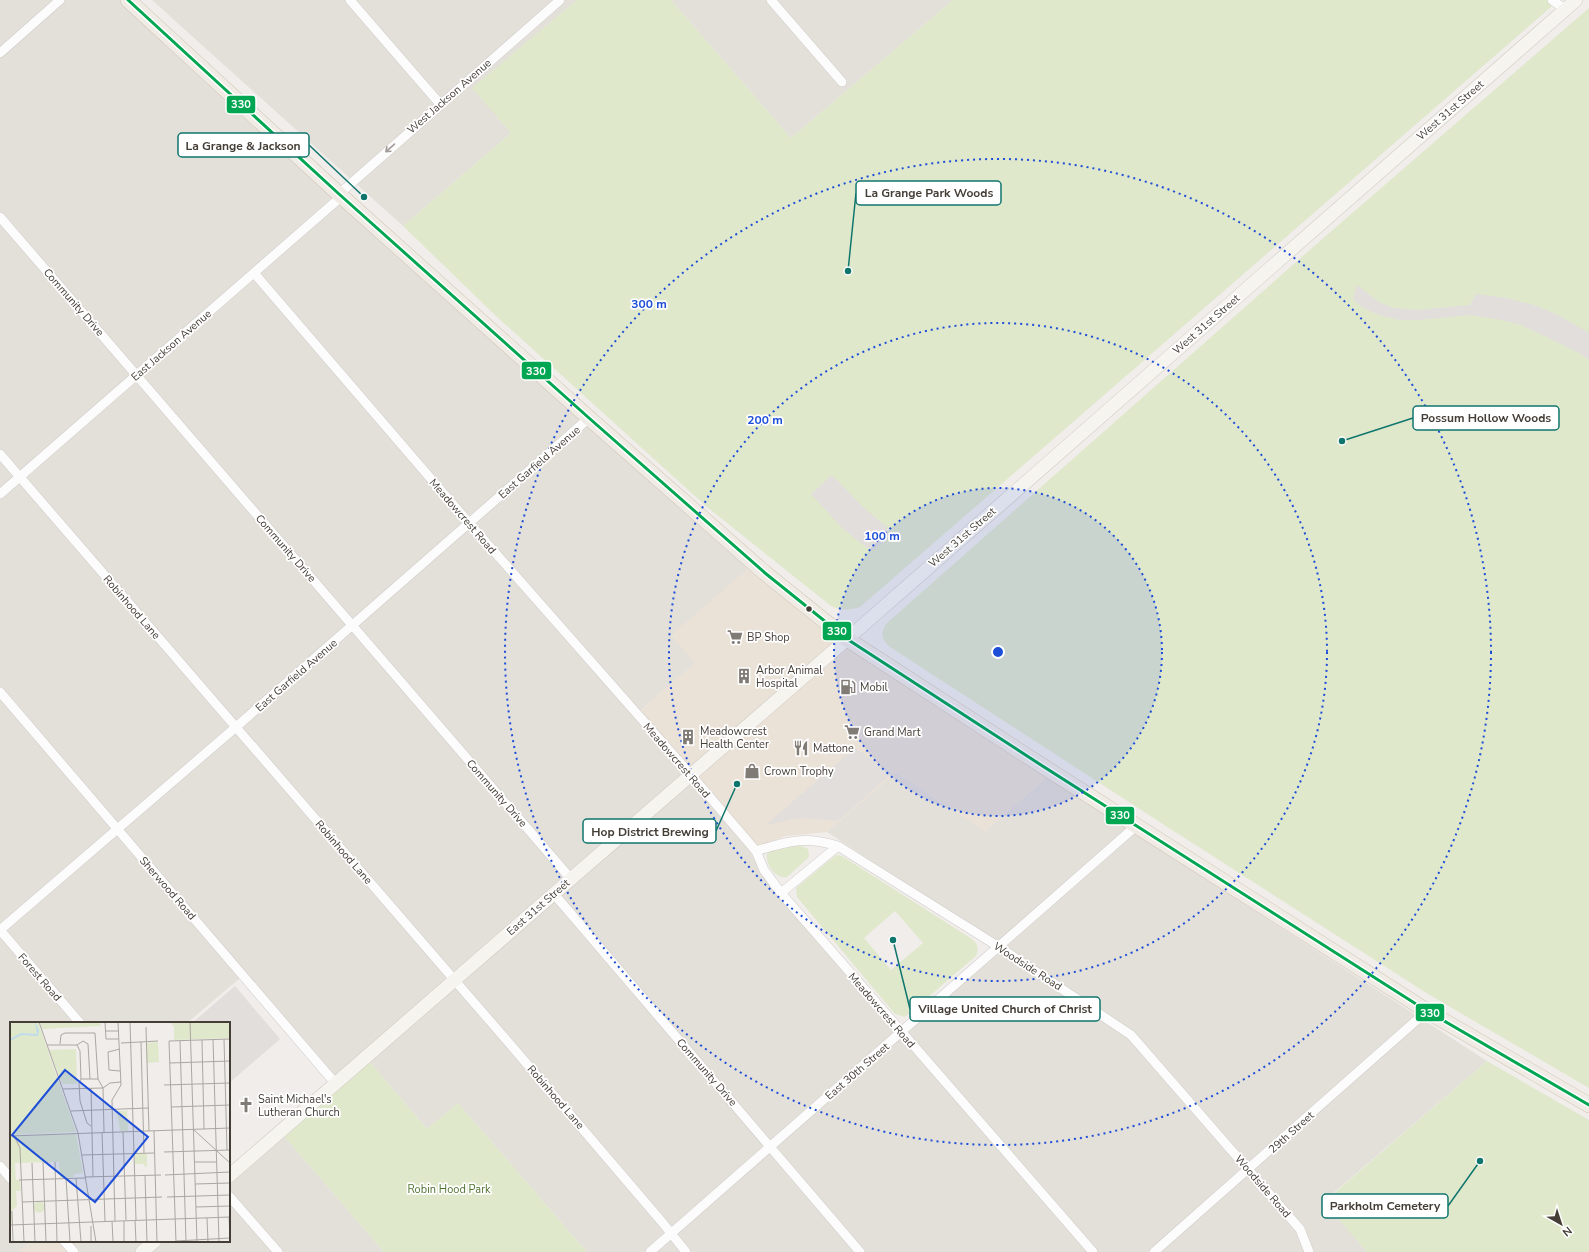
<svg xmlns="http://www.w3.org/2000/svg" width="1589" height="1252" font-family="'Nunito Sans',sans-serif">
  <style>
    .residential { fill: #e3dfd9 }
    .commercial { fill: #eae1d7 }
    .green { fill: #e0e8cc; fill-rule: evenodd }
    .parking { fill: #e1dedb }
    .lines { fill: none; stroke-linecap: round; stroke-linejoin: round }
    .street-casing { stroke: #cecbc8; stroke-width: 10 }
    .secondary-casing { stroke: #cec9c2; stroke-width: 14 }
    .primary-casing { stroke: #d1c7b9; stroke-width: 16 }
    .street { stroke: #fdfcfc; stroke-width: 9 }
    .secondary { stroke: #f6f4ef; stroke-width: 13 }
    .primary { stroke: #f0ebe4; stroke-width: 15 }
    .bus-1-casing { stroke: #fff; stroke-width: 6 }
    .bus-1 { stroke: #00a651; stroke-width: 3 }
    .oneway { stroke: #a19d9a }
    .ring { fill: none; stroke: #1d4ed8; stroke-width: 2; stroke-dasharray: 2 4 }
    .bus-dot { fill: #453e37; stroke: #fff; stroke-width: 1.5 }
    .labels { text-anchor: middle; stroke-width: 3.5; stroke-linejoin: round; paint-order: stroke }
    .street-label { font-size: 11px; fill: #453e37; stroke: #fff }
    .poi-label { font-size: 11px; fill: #453e37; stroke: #fff; text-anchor: start }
    .park-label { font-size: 11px; fill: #4f7230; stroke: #fff }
    .inset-road { fill: none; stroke: #aca7a2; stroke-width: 1 }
    .view { fill: #1d4ed8; fill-opacity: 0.15; stroke: #1d4ed8; stroke-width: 2 }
    .inset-edge { fill: none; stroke: #453e37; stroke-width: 2 }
    .centre { fill: #1d4ed8; stroke: #fff; stroke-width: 2 }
    .ring-label { font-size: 12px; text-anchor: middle; font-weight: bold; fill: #1d4ed8; stroke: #fff; stroke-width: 3.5; stroke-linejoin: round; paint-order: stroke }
    .leader { fill: none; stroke: #0f766e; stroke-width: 1.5 }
    .callout-dot { fill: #0f766e; stroke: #fff; stroke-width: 1.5 }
    .callout { fill: #fff; stroke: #0f766e; stroke-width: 1.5 }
    .callout-label { font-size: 12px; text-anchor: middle; font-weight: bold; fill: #453e37 }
    .line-badge { stroke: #fff; stroke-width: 1.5 }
    .badge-label { font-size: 11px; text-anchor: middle; font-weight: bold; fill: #fff }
  </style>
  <rect width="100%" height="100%" fill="#f0edea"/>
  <!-- residential -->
  <path class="residential" d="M0,0H121L749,568L672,635L695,663L635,715L686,774L336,1077L246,973L187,1023H11V1241H31L18,1252H0Z
    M152,0H577L473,88L511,133L403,226Z
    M671,0H953L791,138Z
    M896,772L985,831L1047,777L1487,1061L1324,1201L1367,1252H587L458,1103L427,1129L369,1061L690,780L749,849L762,875L900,1036L1003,947L827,832Z
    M282,1134L384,1252H147L159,1241H229V1176Z
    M70,1241H147L134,1252H80Z"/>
  <!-- commercial -->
  <path class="commercial" d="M749,568L840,639L686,774L635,715L695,663L671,635Z
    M847,646L1047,777L985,831L896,772L827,832L786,836L749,849L690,780Z
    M31,1241H70L80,1252H18Z"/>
  <!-- green -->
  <path class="green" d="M577,0H671L791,138L953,0H1559L860,607C850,610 842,611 831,606L707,507L496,316L403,226L511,133L472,88Z
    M1589,8V1088L1428,994L1169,828L890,647C881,639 880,633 887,623L1305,254Z
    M799,845L808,849L809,855L808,858L787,877C776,880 765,864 767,854L772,850Z
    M836,855L842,856L972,939C978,944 979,949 976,956L905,1017L895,1014L797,897L796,888ZM895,911L923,943L891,970L864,938Z
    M369,1061L427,1129L458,1103L587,1252H384L282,1134Z
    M1487,1061L1589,1120V1252H1367L1324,1202Z"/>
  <!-- parking -->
  <path class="parking" d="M1357,285L1377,301L1393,308L1417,310L1470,305L1476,294L1507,298L1537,306L1560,316L1589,333V360L1577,352L1534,331L1521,325L1502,320L1471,315L1420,320H1400L1379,315L1362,307L1353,299Z
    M832,475L862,506L889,529L888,536L881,545L872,550L862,544L842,528L811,494Z
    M855,748L892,773L838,821L804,818L793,819L766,825Z
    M235,986L280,1039L229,1083V1023H192Z"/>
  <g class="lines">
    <defs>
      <path id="street" d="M350,0L440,104
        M771,0L842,82
        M1552,0L1565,9
        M0,53L60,0
        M339,194L560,0
        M0,217L571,879
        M254,273L469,523L691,775L756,851L764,870L781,893L1093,1252
        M0,454L515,1050L662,1222L686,1252
        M0,494L342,196
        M0,692L335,1083
        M756,851C788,841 805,836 838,846L999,947L1131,1035L1300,1229L1309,1252
        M781,893L838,846
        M554,894L860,1252
        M0,930L236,727L589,418
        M0,930L80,1023
        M0,1166L11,1179
        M229,1196L278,1252
        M64,1241L74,1252
        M650,1252L1136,826
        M1154,1252L1427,1011"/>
      <path id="secondary" d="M229,1176L830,654L1576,0
        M142,1252L155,1241"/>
      <path id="primary" d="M128,0L339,194L589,418L765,573L847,639L1041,765L1427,1011L1589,1105"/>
    </defs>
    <!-- street casing -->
    <use href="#street" class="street-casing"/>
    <!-- secondary casing -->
    <use href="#secondary" class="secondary-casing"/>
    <!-- primary casing -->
    <use href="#primary" class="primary-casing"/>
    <!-- street -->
    <use href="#street" class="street"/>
    <!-- secondary -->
    <use href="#secondary" class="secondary"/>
    <!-- primary -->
    <use href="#primary" class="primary"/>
    <defs>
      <path id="bus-1" d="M128,0L339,194L589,418L765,573L847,639L1041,765L1427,1011L1589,1105"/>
    </defs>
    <!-- bus-1 casing -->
    <use href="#bus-1" class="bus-1-casing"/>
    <!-- bus-1 -->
    <use href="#bus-1" class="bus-1"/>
  </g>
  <!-- one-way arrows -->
  <defs><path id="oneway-shaft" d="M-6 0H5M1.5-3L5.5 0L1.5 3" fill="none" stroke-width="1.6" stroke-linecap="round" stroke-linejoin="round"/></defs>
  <use class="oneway" href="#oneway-shaft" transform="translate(390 148) rotate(139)"/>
  <!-- distance rings -->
  <circle cx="998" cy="652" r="164" fill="#1d4ed8" fill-opacity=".12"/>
  <g class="ring">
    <circle cx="998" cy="652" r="164"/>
    <circle cx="998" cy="652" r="329"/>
    <circle cx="998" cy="652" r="493"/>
  </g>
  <!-- icons -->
  <defs>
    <symbol id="supermarket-bare" viewBox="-9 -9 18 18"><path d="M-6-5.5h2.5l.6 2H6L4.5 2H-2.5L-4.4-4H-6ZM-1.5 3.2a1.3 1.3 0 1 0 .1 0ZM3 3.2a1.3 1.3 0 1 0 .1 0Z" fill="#817b76" stroke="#fff" stroke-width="2.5" paint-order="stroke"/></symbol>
    <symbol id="building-bare" viewBox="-9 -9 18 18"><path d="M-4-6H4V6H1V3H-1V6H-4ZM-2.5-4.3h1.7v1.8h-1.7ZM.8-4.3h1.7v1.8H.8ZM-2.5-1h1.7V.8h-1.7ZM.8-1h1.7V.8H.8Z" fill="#817b76" stroke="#fff" stroke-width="2.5" paint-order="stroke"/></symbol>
    <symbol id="fuel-bare" viewBox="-9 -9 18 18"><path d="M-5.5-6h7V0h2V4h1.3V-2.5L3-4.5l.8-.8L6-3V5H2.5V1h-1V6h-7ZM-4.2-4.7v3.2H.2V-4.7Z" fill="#817b76" stroke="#fff" stroke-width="2.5" paint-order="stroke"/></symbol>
    <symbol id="restaurant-bare" viewBox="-9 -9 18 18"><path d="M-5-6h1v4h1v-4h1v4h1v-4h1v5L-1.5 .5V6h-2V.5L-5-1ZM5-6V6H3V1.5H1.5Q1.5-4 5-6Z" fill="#817b76" stroke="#fff" stroke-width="2.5" paint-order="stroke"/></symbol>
    <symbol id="shop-bare" viewBox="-9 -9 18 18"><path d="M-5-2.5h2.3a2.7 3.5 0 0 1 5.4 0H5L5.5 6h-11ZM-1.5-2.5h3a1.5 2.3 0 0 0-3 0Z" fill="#817b76" stroke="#fff" stroke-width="2.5" paint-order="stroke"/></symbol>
    <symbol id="church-bare" viewBox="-9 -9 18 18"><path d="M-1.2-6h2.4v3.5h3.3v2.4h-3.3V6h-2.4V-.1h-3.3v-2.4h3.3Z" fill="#817b76" stroke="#fff" stroke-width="2.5" paint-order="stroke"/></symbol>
  </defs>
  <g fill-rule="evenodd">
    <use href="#supermarket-bare" x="724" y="626" width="22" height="22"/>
    <use href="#building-bare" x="733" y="665" width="22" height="22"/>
    <use href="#fuel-bare" x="837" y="676" width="22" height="22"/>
    <use href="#supermarket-bare" x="841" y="721" width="22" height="22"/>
    <use href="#building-bare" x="677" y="726" width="22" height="22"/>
    <use href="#restaurant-bare" x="790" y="737" width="22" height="22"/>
    <use href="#shop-bare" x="741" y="760" width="22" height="22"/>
    <use href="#church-bare" x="235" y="1094" width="22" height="22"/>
  </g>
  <!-- markers -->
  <circle class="bus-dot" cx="809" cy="609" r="3.5"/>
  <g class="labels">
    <!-- street labels -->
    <g class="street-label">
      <text transform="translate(449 96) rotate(-41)" y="4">West Jackson Avenue</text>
      <text transform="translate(1450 110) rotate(-41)" y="4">West 31st Street</text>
      <text transform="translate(74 302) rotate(49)" y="4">Community Drive</text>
      <text transform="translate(1206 324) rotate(-41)" y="4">West 31st Street</text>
      <text transform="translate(171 345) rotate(-41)" y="4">East Jackson Avenue</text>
      <text transform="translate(539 462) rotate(-41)" y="4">East Garfield Avenue</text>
      <text transform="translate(463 516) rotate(49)" y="4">Meadowcrest Road</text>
      <text transform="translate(962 537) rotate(-41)" y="4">West 31st Street</text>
      <text transform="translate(286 548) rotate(49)" y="4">Community Drive</text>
      <text transform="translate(132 607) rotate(49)" y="4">Robinhood Lane</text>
      <text transform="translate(296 675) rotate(-41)" y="4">East Garfield Avenue</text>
      <text transform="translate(677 760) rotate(49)" y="4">Meadowcrest Road</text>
      <text transform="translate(497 793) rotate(49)" y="4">Community Drive</text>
      <text transform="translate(344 852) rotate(49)" y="4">Robinhood Lane</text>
      <text transform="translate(168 888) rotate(49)" y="4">Sherwood Road</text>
      <text transform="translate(538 907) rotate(-41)" y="4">East 31st Street</text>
      <text transform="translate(1028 966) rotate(33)" y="4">Woodside Road</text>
      <text transform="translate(40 977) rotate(49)" y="4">Forest Road</text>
      <text transform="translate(882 1010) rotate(49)" y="4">Meadowcrest Road</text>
      <text transform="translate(857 1071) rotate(-41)" y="4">East 30th Street</text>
      <text transform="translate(707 1072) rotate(49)" y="4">Community Drive</text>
      <text transform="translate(556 1097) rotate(49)" y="4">Robinhood Lane</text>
      <text transform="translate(1291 1132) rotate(-42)" y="4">29th Street</text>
      <text transform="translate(1263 1186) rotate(49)" y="4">Woodside Road</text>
    </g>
    <!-- poi labels -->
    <g class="poi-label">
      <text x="747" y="641">BP Shop</text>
      <text x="756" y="674">Arbor Animal<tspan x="756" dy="13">Hospital</tspan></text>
      <text x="860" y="691">Mobil</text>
      <text x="700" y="735">Meadowcrest<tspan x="700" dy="13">Health Center</tspan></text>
      <text x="864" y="736">Grand Mart</text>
      <text x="813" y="752">Mattone</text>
      <text x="764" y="775">Crown Trophy</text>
      <text x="258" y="1103">Saint Michael's<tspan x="258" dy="13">Lutheran Church</tspan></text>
    </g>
    <!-- park labels -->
    <g class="park-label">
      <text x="449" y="1193">Robin Hood Park</text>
    </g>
  </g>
  <!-- overview -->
  <g transform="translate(10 1022)">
    <rect width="220" height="220" fill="#f0edea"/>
    <path d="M0,0H28L66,110L0,113ZM30,0H90L91,4L32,7ZM160,0H220V16L164,18V5ZM148,20L149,40L137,41V21ZM66,27L67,62H52L39,28ZM107,89H117L118,109H110ZM66,112L73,151L64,152V155L50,156L49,140L5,141L6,158H10L11,169H6L7,183L2,189V202H0V114ZM125,132H137V145L134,144L135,142H125ZM23.5 185a5.5 5.5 0 1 1 11 0a5.5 5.5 0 1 1-11 0Z" fill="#e0e8cc"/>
    <path d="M25,0L29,8L28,14L12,13L0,19V17L11,11L27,12Z" fill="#bfdcea"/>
    <path class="inset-road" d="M29,0L68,111L86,220M95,0L96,17H109M120,0L126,198M180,0L187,220M136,5L139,109M95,9H109M203,17L209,220M214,17L217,128M192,18L194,107M170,19L176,220M131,20L134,131M111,21L148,19M50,22L51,13L55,11H85L88,57L93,66L53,67M37,23H67L70,29L71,57H88M67,23L73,19L78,22L80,57M110,27L98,30L99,48L110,49M160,41L220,39M71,57L69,61L70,79L77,101L81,104M154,63L220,61M81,66L83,155M161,85L220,83M61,89L138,86M184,108L220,141M144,109L147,220M92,110L95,199M94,110L93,66L100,61L111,60M113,110L116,198M0,114L220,106M4,114L10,126L14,220M154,130L220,128M72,133L144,131M33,140L36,220M45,140L47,220M184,140H206M22,141L25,220M135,153L137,220M155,153L220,150M75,155L151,153M56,156L60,220M66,156L71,220M9,158L75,156M185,162L220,161M157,175L220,173M12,180L152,175M186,185L220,184M2,189L3,220M219,195L220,215M197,196L198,220M125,198L126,220M102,199L103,220M105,199L102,78L111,63L108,0M114,199V220M0,203L220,195M81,204V220M166,219L220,216M166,220L159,19L220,17"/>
    <path class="view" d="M55,48L138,115L85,180L2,113Z"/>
    <rect width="220" height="220" class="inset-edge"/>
  </g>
  <circle cx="998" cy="652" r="6" class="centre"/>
  <g class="ring-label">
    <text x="649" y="308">300 m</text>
    <text x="765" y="424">200 m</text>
    <text x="882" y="540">100 m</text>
  </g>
  <!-- callouts -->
  <path class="leader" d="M364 197L309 145M848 271L856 193M1342 441L1413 418M737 784L716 831M893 940L910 1009M1480 1161L1448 1206"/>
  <g class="callout-dot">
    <circle cx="364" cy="197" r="4"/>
    <circle cx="848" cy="271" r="4"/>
    <circle cx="1342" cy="441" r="4"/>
    <circle cx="737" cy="784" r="4"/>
    <circle cx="893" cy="940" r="4"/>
    <circle cx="1480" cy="1161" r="4"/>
  </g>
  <g class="callout">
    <rect x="178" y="133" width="131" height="24" rx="4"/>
    <rect x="856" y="181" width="145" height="24" rx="4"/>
    <rect x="1413" y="406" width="146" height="24" rx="4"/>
    <rect x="583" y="819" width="133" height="24" rx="4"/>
    <rect x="910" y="997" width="190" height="24" rx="4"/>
    <rect x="1322" y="1194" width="126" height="24" rx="4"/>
  </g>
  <g class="callout-label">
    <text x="243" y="150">La Grange &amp; Jackson</text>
    <text x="929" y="197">La Grange Park Woods</text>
    <text x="1486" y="422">Possum Hollow Woods</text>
    <text x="650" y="836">Hop District Brewing</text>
    <text x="1005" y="1013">Village United Church of Christ</text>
    <text x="1385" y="1210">Parkholm Cemetery</text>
  </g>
  <g class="line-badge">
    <rect x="226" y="95" width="30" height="19" rx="4" fill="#00a651"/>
    <rect x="521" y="361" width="31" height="19" rx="4" fill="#00a651"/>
    <rect x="822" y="621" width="30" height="20" rx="4" fill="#00a651"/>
    <rect x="1105" y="806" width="30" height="19" rx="4" fill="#00a651"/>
    <rect x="1415" y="1003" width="30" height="19" rx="4" fill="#00a651"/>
  </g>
  <g class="badge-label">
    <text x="241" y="108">330</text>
    <text x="536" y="375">330</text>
    <text x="837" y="635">330</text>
    <text x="1120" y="819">330</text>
    <text x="1430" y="1017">330</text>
  </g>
  <!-- north arrow -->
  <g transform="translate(1561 1224) rotate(141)" stroke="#ffffff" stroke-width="3" paint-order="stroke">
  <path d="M0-3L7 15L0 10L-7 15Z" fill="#453e37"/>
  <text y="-6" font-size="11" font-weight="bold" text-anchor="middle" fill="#453e37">N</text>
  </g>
</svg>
